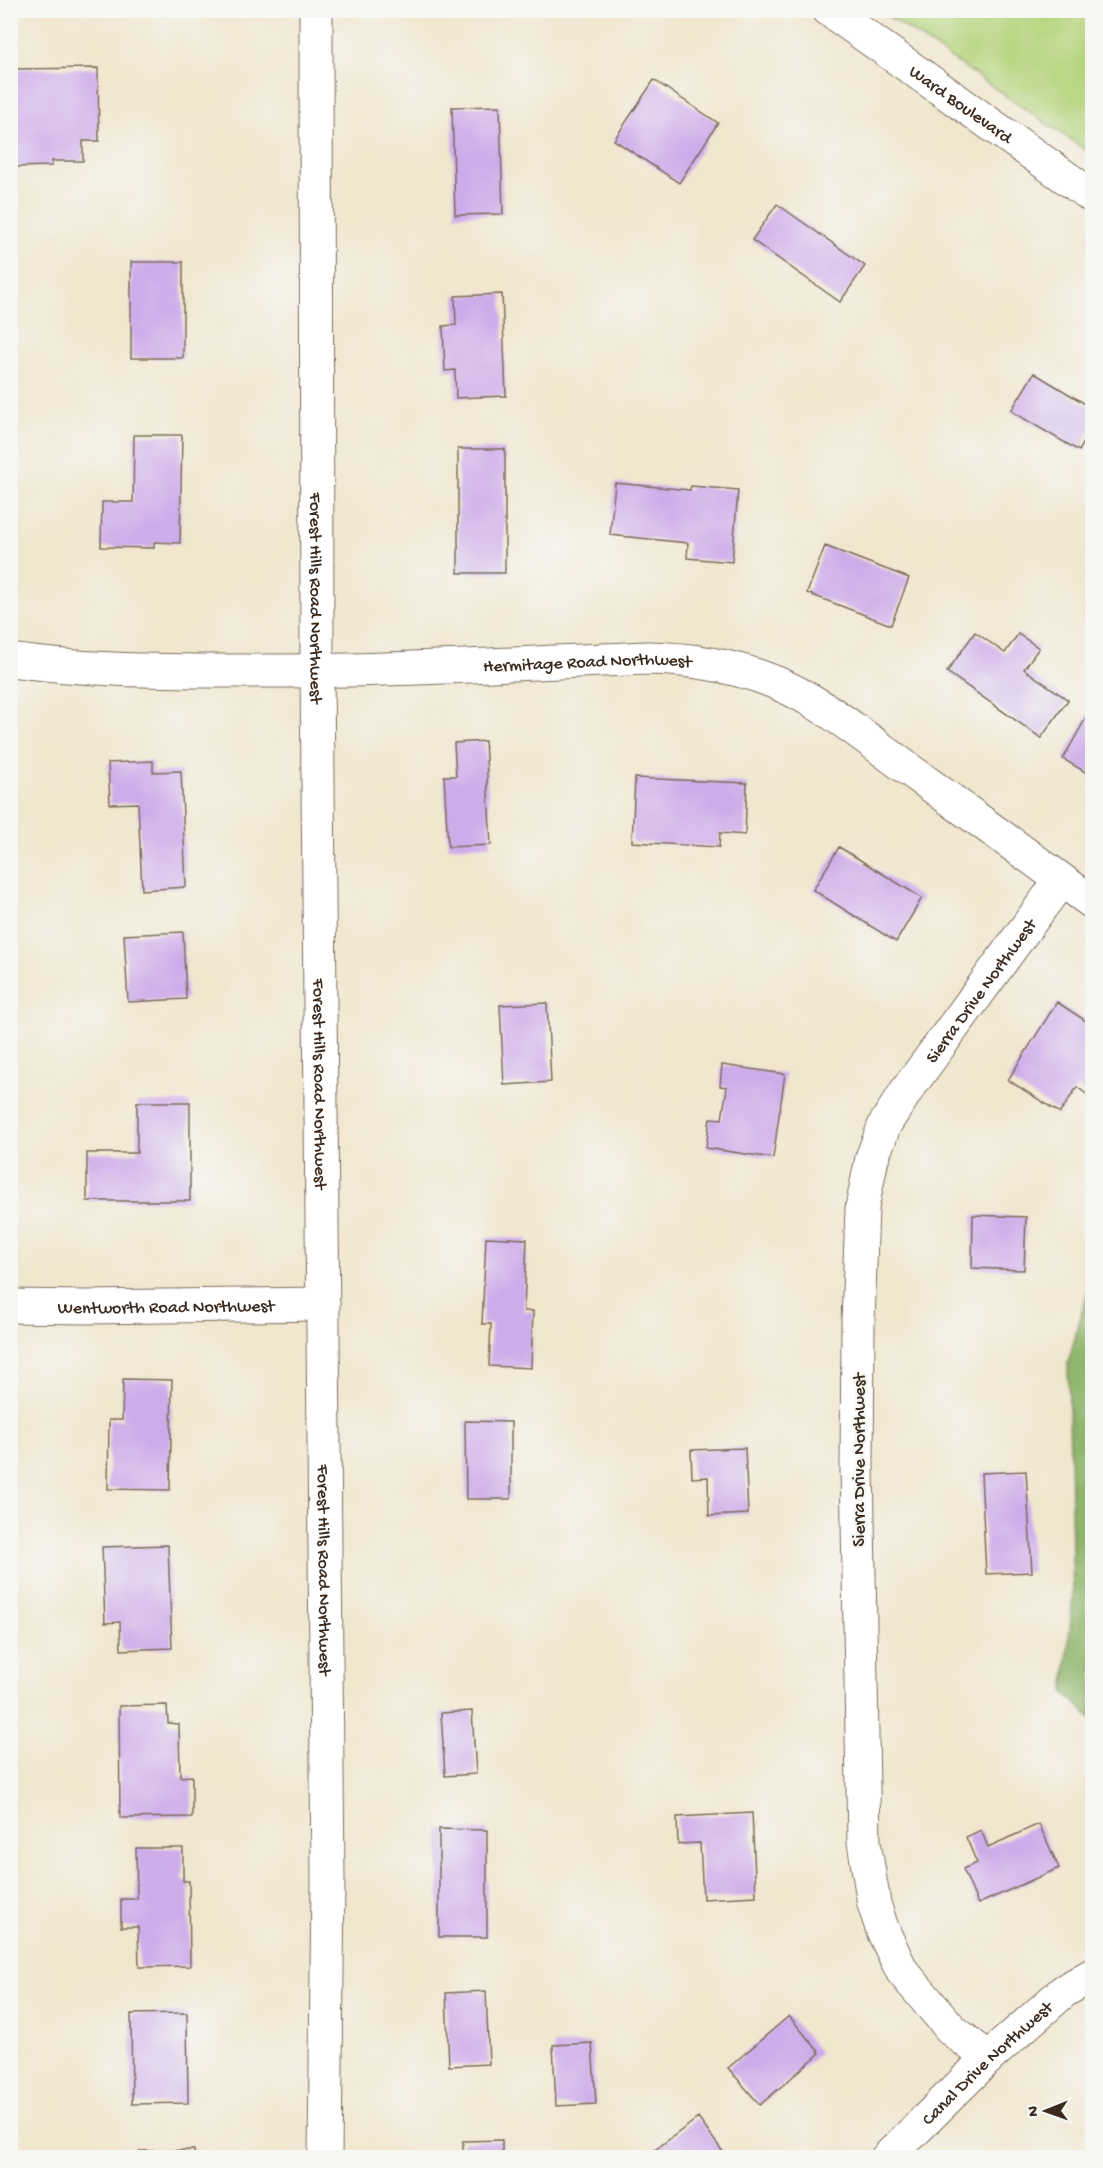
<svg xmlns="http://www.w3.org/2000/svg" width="1103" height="2168" font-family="'Gochi Hand',sans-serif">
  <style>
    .green { fill: #b4d47c; stroke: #787f4d; stroke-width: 1.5 }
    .forest { fill: #8fb66c; stroke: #657045; stroke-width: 1.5 }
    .building { fill: #cdacea }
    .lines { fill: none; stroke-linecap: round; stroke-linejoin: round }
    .minor-casing { stroke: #7b6c5c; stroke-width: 35 }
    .major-casing { stroke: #7b6c5c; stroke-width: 35 }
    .path { stroke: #7b6c5c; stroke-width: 4; stroke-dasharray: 1.5 4.5; stroke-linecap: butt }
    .minor { stroke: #fff; stroke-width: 33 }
    .major { stroke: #fff; stroke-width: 33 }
    .labels { text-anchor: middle; stroke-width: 5; stroke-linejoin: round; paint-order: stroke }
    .street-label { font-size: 18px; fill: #3b2a1e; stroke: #f6f6f2 }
  </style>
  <rect width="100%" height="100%" fill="#f6f6f2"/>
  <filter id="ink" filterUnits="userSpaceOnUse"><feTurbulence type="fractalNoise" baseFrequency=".0167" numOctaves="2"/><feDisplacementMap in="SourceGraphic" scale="12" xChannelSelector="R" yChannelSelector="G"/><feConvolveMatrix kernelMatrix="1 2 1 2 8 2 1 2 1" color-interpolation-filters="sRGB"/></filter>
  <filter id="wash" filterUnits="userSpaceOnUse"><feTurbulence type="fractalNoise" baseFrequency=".008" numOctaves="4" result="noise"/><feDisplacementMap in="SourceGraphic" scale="24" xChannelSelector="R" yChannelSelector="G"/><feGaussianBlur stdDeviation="1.35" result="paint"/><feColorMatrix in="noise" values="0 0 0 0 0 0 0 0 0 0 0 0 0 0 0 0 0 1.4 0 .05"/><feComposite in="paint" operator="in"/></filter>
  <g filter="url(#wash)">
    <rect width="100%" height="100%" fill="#f1e6ce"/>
    <!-- green -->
    <path class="green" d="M881,11H1092V154Z"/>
    <!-- forest -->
    <path class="forest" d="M1092,1276V1719L1064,1692L1073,1596L1068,1363Z"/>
    <g id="blocks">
      <!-- building -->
      <path class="building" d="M98,68L99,141H83V161H52V166L13,167L12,69Z
        M654,80L718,123L679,183L614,140Z
        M500,106L503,214L455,215L452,107Z
        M777,204L865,266L840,302L752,240Z
        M131,262H183V358H131Z
        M502,294L506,396L456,398L455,370L445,371L443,326L456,325L455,296Z
        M1034,373L1092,408V428L1079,451L1011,411Z
        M134,435H182L180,543L154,542V548L101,547L102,502H133Z
        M458,449H505V573H458Z
        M615,483L690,490L691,486L738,490L732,562L687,558L688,543L610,535Z
        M825,546L909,578L891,625L807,593Z
        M975,632L1005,653L1018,634L1039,648L1024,669L1068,700L1041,738L947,672Z
        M1092,707V776L1063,759Z
        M485,741L491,845L448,847L444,776H456L454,743Z
        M153,761V772L181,771L186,887L142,890L138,803L110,804L108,763Z
        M635,778L747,783L745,835L720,833L719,847L632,842Z
        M839,847L922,898L896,942L813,890Z
        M183,932L186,999L128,1002L124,935Z
        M1057,1002L1092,1025V1098L1077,1087L1060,1113L1008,1080Z
        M547,1003L551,1082L504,1085L500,1005Z
        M722,1065L785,1074L773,1158L706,1148L710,1118L722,1119L727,1087L720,1086Z
        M137,1102H190V1201H87V1153H137Z
        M973,1215L1026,1217L1024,1270L972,1268Z
        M486,1237L527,1239L524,1311H533L531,1368L489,1366L491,1324H482Z
        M123,1379L172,1380L170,1490L108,1489L109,1420H122Z
        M465,1421L511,1422V1499H466Z
        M745,1448L748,1514L709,1516L708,1477L692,1478L691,1450Z
        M1026,1471L1032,1572L986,1574L981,1473Z
        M168,1545L172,1648L121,1650L120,1622L105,1623L102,1547Z
        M167,1705L168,1723L179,1724L180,1777L192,1776V1817L120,1818L119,1706Z
        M472,1711L476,1774L445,1776L441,1713Z
        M752,1813L756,1896L703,1899L700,1843L678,1844L677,1817Z
        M1039,1824L1059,1868L978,1904L963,1869L977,1863L966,1837L981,1830L988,1847Z
        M439,1829L487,1830V1937H439Z
        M136,1848H183V1881H189L190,1966L139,1967L138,1927H121V1899H137Z
        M486,1991L489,2064L449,2066L446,1993Z
        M187,2013L188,2103L132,2104L131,2014Z
        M789,2016L820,2053L760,2105L728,2068Z
        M592,2043L596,2104L556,2106L553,2045Z
        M698,2118L726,2156L644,2158Z
        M502,2140V2158H463V2141Z
        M194,2150V2158H140V2151Z"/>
    </g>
  </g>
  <g filter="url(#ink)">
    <use href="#blocks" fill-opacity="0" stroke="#7b6c5c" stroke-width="1.5"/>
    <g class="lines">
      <defs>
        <g id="minor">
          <path id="s1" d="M10,660C82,670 155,671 228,671C368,672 509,664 649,658C688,659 724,664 761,677C814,695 859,733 904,766C967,811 1029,857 1092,902"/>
          <path id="s2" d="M10,1306L87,1307L323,1304"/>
          <path id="s3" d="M988,2058L952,2030L902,1971L883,1931L874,1904L864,1842L857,1467L858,1323L862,1208L872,1158L885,1124L907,1090L1061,880"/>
          <path id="s4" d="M887,2158L988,2058L1064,1991L1092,1975"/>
        </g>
        <g id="major">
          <path id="s5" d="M316,10L317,672L328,1879L325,2158"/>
          <path id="s6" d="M829,10L1092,196"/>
        </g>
      </defs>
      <!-- minor casing -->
      <use href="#minor" class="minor-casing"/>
      <!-- major casing -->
      <use href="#major" class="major-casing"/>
      <!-- path -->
      <path class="path" d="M1066,10L1092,12"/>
      <!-- minor -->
      <use href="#minor" class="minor"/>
      <!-- major -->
      <use href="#major" class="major"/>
    </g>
  </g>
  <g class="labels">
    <!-- street labels -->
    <g class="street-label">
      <text dy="6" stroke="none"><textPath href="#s6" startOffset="162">Ward Boulevard</textPath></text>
      <text dy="6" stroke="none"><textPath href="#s5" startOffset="588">Forest Hills Road Northwest</textPath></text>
      <text dy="6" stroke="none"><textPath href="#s1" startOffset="578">Hermitage Road Northwest</textPath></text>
      <text dy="6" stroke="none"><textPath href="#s3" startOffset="1144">Sierra Drive Northwest</textPath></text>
      <text dy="6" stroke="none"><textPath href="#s5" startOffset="1074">Forest Hills Road Northwest</textPath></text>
      <text dy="6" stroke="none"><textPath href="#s2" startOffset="156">Wentworth Road Northwest</textPath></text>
      <text transform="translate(858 1460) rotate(-90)" y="6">Sierra Drive Northwest</text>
      <text dy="6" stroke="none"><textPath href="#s5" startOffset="1560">Forest Hills Road Northwest</textPath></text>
      <text dy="6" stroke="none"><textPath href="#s4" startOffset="138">Canal Drive Northwest</textPath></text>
    </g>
  </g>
  <!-- margin -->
  <rect width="1103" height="2168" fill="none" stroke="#f6f6f2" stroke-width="36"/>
  <!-- north arrow -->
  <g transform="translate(1046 2111) rotate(269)" stroke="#f6f6f2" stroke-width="4.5" paint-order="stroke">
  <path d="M0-4.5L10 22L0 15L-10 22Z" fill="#3b2a1e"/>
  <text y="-9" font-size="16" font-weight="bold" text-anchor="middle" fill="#3b2a1e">N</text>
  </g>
</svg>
